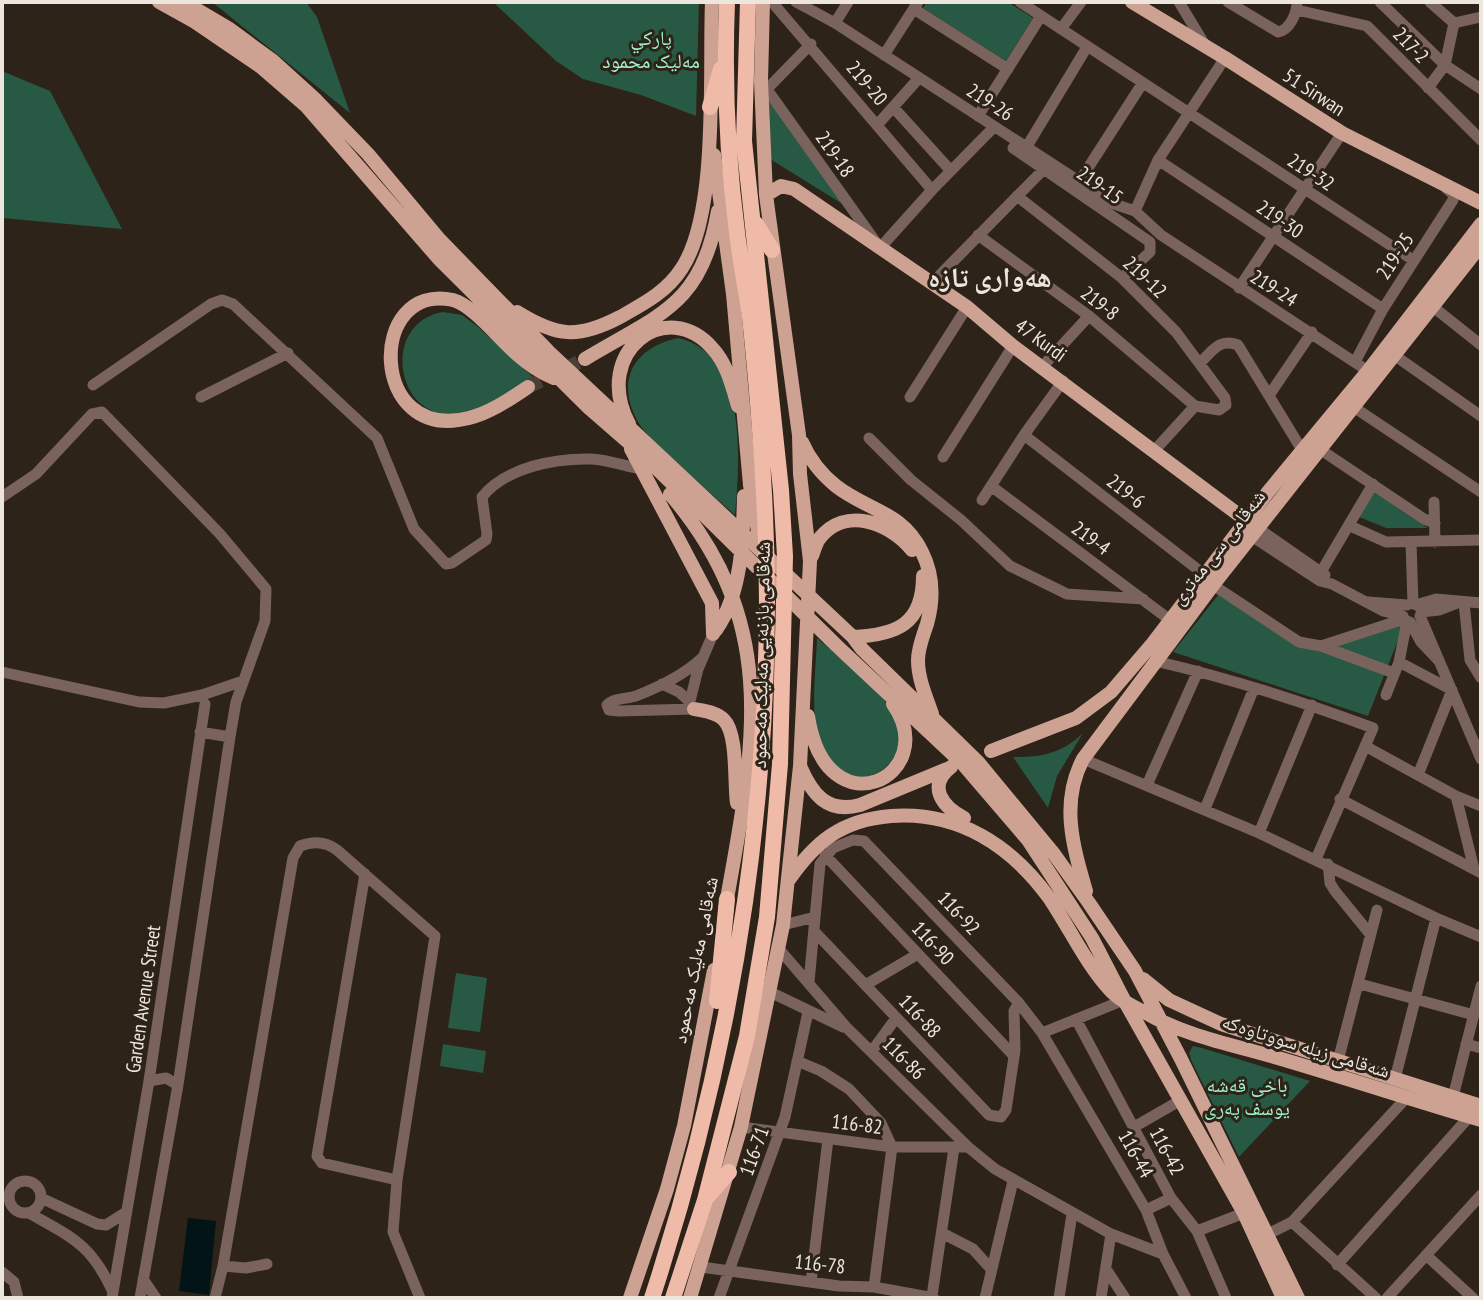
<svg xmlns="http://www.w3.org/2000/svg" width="1483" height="1300" font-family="'PT Sans Narrow','Noto Naskh Arabic',sans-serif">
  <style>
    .green { fill: #275944 }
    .water { fill: #021417 }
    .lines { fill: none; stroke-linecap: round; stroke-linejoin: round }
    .major-tunnel { stroke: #4a4036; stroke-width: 14; stroke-dasharray: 14 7; stroke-linecap: butt }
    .minor { stroke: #79635c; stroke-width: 11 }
    .major { stroke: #cea292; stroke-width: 14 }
    .highway { stroke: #efbaa8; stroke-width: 16 }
    .labels { text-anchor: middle; stroke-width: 6; stroke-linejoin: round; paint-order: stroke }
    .park-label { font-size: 20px; fill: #a0f3cc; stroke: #2d2318 }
    .street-label { font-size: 20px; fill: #ede6df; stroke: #2d2318 }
    .district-label { font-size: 28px; font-weight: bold; fill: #ede6df; stroke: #2d2318 }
  </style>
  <rect width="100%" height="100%" fill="#2d2318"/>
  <!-- green -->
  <path class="green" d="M212,2H306L317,17L350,113Z
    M493,2H699L696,116L641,95L583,79L556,61Z
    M927,2H1008L1033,18L1006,61L923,8Z
    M2,71L50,91L122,229L2,218Z
    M767,99L849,208L770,159Z
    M443,312L462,315L477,326L533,377C517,387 491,407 474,411C466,412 451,415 443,414C393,406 385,322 443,312Z
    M678,338C748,354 740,460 735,515C710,493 685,471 661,448C654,441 645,433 640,425C614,383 632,348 678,338Z
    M1374,487L1399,509L1428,528H1386L1359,517Z
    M1219,594L1310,647L1404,625L1368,716L1173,652Z
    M817,638C839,658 877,685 892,711C922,766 850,804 824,754C808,721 816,673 817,638Z
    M1083,733L1057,776L1048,808L1013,757C1042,757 1061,754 1083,733Z
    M456,973L487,978L480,1032L448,1028Z
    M443,1044L486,1051L483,1073L440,1066Z
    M1193,1046L1202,1048L1310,1081L1239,1157L1191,1060L1189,1053Z"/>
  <!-- water -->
  <path class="water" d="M188,1218L216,1221L209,1295L179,1291Z"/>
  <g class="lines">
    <!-- major-tunnel -->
    <path class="major-tunnel" d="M528,387L585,359"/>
    <!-- minor -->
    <path class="minor" d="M772,2L932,190
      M796,2L835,23L1114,204L1135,211L1161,235L1368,371
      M1020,2L1413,260
      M1179,2L1205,45
      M1228,2L1278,32C1290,30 1297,13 1297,2
      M1380,2L1445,65L1481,89
      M1430,2L1454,23L1481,17
      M914,9L1008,69
      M1297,10L1367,26L1481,140
      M835,23L848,2
      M1061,29L1081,2
      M884,55L918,2
      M761,81L880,248L932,190L994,127
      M1428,88L1445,65L1454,23
      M767,89L811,44
      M893,107L951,171
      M978,116L1041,16
      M878,124L919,78
      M1013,148L1150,242V252L1122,278
      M1026,148L1087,47
      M1158,160L1383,309
      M1079,182L1142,84
      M1017,196L1122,278L1176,332L1225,398L1226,405L1219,410L1195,406L1154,451
      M1135,211L1158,160L1225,58
      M978,235L1089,316L1195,406
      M932,283L1044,169
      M1239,288L1342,133
      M1432,306L1481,345
      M1394,355L1481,416
      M1201,362C1213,350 1220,338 1238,345L1302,450
      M1355,362L1383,309L1453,200L1454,195L1446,188
      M1042,367L1089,316
      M93,385L211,304L222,300L233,304L377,438L414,529L446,564L452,563L486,540L487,534L482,497C506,467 556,458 592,459C608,460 625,466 641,469
      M1270,394L1312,332
      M201,397L288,353
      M910,397L967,307
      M1355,408L1481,492
      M1024,435L1205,575
      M869,438L911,480L961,520L1010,566L1067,594L1143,599
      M1321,450L1424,519L1435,523
      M943,457L1013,346
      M991,486L1170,620
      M2,497L36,474L92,414L102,412L220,534L266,589L265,621L236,702L230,737L178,1085L140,1298
      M982,500L1024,435L1063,381
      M1434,502L1435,542
      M1350,526L1386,542L1481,540
      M1259,529L1325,575
      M1253,537L1320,581L1332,584L1383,611L1403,616
      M1411,542L1413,604
      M1321,572L1373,484
      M1213,585L1299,642L1321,646L1404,619
      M1368,602L1407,605
      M1464,603L1470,660L1481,678
      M1416,605L1436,599L1481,603
      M1421,612L1439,610L1457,603
      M1420,616L1481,759
      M1410,622L1421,642L1439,661
      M1321,646L1394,673
      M1155,661C1229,678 1301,701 1373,728L1316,859
      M1399,662L1452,690L1418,775
      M2,672L139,702L164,703L202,695L243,681
      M662,684L679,692L690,702
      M1386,695L1399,662L1407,621
      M688,709L698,669L713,634
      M694,709L619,711L609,710L607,705C613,698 626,699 636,696C659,687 684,675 702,658
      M200,732L230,737
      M1365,746L1456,796L1481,806
      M1083,759L1259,833L1436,918L1481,937
      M1147,785L1198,671
      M1456,796L1474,869
      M1340,799L1481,873
      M1205,809L1254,688
      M1259,833L1312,705
      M825,855L1014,1056
      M1328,864L1330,883L1335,891L1370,934
      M365,874L317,1156L322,1163L397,1180
      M783,925L815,917
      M814,931L989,1115L1001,1117L1006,1110L1015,1050L1014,1011L1019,1003
      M779,949L847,1028L968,1147L995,1169L1111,1234L1163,1254
      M809,982L820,864L833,848L853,840L864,841L1019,1003L1042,1033L1146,1210L1163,1254L1186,1298
      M867,984L918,954
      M1360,984L1474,1015
      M770,992L843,1027
      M1076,1019L1171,1198L1197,1231L1226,1298
      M1042,1033L1124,1000
      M1466,1044L1481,1048
      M872,1051L896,1018
      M797,1061L821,1071L849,1089L881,1123L892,1147L874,1287
      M1338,1061L1377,910
      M1395,1079L1436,918
      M149,1081L166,1078L178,1085
      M1453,1097L1481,986
      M741,1127L892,1147H968
      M1134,1127L1181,1100
      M9 1197a16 16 0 1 1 32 0a16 16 0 1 1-32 0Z
      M41,1198L97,1224L106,1225L125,1213
      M1146,1210L1171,1198
      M29,1213C73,1238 91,1244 113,1292
      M1292,1222L1376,1298
      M1197,1231L1244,1213
      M942,1233L973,1249L991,1269
      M1266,1235L1292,1222L1407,1097
      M1426,1255L1473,1298
      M1337,1265L1469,1117
      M223,1266L246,1268L267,1264
      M701,1267L839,1286L874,1287L934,1298
      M1106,1269L1125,1298
      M2,1272L14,1282L18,1298
      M143,1279L156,1298
      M811,1282L828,1139
      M932,1296L954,1148
      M112,1298L149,1081L205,704
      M215,1298L223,1266L293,858L300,846C313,841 325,841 337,850L435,936L397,1180L393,1232L420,1298
      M719,1298L785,1117L808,1012
      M985,1298L1013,1181
      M1059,1298L1072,1214
      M1101,1298L1111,1234
      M1387,1298L1481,1195"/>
    <!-- major -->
    <path class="major" d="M159,2L195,22L261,67L306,106L439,259L589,408L643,455L837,646L962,763L1028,840L1092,938L1124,1000L1244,1213L1283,1298
      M184,2L228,28L273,61L316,100L368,154L439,239L548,351L853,637L862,649L978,762L1054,854L1089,903L1135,971L1181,1059L1298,1298
      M1132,2L1225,58L1342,133L1481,203
      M714,155L733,294L750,485L760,543
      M766,195L781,186L794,189L967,307L1013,346L1247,521
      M517,312C557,337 578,339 620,317C643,304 667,292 682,268C719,212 709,71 712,2
      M585,359C659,314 702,306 718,211
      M528,387C510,399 490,413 469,418C368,444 367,281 453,300C473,305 501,341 518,355C529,365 540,372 554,378
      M629,424C591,352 667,295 713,349C727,364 732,386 738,406
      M802,442C810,460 821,474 836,486C868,511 902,511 922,552C934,576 934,599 927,624C923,636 918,648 918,660C918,679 926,696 932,714
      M631,449L712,603L713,634
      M670,494C784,627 753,752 725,910
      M812,556C814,551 816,543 819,539C845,505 890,523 912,550
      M716,630C742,593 743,540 744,496
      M853,637C897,635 923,624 923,576
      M694,709C704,711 717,712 724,720C738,734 734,783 737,803
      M808,716C826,834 943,776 893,704
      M991,751L1076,718L1111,692L1153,643L1268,492L1368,371L1481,224
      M800,766C812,794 827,814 860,805L947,769
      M951,767C926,786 943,807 964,818
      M788,881C815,842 841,820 891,816C958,811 1011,845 1050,899C1070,929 1086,964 1110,990C1119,1000 1134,1007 1146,1013C1185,1036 1234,1045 1278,1058C1346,1078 1413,1100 1481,1120
      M1086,891C1073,846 1060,803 1083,759L1213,585L1481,245
      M1143,979L1169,1000L1221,1024L1481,1106
      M630,1298L667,1189L684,1126L714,970
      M690,1298L741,1127L783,925L800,766L810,561L800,474L799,435L766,195L761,81L763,2"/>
    <!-- highway -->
    <path class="highway" d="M710,107L721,69
      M756,224L772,250
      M717,1001L727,899
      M708,1196L729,1172
      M652,1298C736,1041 779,765 764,494C761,435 756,375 750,317C746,288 740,260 737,232C727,156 724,79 727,2
      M673,1298L705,1200L747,1036L767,917L780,764L785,556L781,490L744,141L748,2"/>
  </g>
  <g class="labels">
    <!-- park labels -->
    <g class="park-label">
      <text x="651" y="45">پارکي<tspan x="651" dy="23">مەليک محمود</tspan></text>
      <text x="1247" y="1092">باخی قەشە<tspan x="1247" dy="23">یوسف پەری</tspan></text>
    </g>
    <!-- street labels -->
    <g class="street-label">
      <text transform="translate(1411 45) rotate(46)" y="7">217-2</text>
      <text transform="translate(867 83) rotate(50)" y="7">219-20</text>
      <text transform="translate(1314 92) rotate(33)" y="7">51 Sirwan</text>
      <text transform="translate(990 102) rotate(33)" y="7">219-26</text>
      <text transform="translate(835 154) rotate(55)" y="7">219-18</text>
      <text transform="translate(1311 172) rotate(33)" y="7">219-32</text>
      <text transform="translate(1100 185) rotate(35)" y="7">219-15</text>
      <text transform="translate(1280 219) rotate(34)" y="7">219-30</text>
      <text transform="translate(1395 256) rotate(-57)" y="7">219-25</text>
      <text transform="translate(1145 277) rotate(43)" y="7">219-12</text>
      <text transform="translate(1274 288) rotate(32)" y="7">219-24</text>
      <text transform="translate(1100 303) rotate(38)" y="7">219-8</text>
      <text transform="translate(1041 340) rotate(36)" y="7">47 Kurdi</text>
      <text transform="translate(1126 491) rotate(38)" y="7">219-6</text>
      <text transform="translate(1091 538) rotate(36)" y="7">219-4</text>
      <text transform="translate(1218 547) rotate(-52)" y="7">شەقامی سی مەتری</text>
      <text transform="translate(761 655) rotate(-89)" y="7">شەقامی بازنەیی مەلیک مەحمود</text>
      <text transform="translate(959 913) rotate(47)" y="7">116-92</text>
      <text transform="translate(933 943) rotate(47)" y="7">116-90</text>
      <text transform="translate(695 960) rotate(-79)" y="7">شەقامی مەلیک مەحمود</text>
      <text transform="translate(143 999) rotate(-82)" y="7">Garden Avenue Street</text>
      <text transform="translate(920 1016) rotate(47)" y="7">116-88</text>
      <text transform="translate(1306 1046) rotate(17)" y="7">شەقامی زیلە سووتاوەکە</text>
      <text transform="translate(904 1058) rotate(45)" y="7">116-86</text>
      <text transform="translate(857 1124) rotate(7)" y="7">116-82</text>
      <text transform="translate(754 1151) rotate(-70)" y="7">116-71</text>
      <text transform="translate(1167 1151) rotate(62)" y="7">116-42</text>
      <text transform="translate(1136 1154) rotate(61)" y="7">116-44</text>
      <text transform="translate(820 1264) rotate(6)" y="7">116-78</text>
    </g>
    <!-- district labels -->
    <g class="district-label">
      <text x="990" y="287">هەواری تازە</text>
    </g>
  </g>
  <!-- border -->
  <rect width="1483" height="1300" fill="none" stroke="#ede6df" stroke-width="8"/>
</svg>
